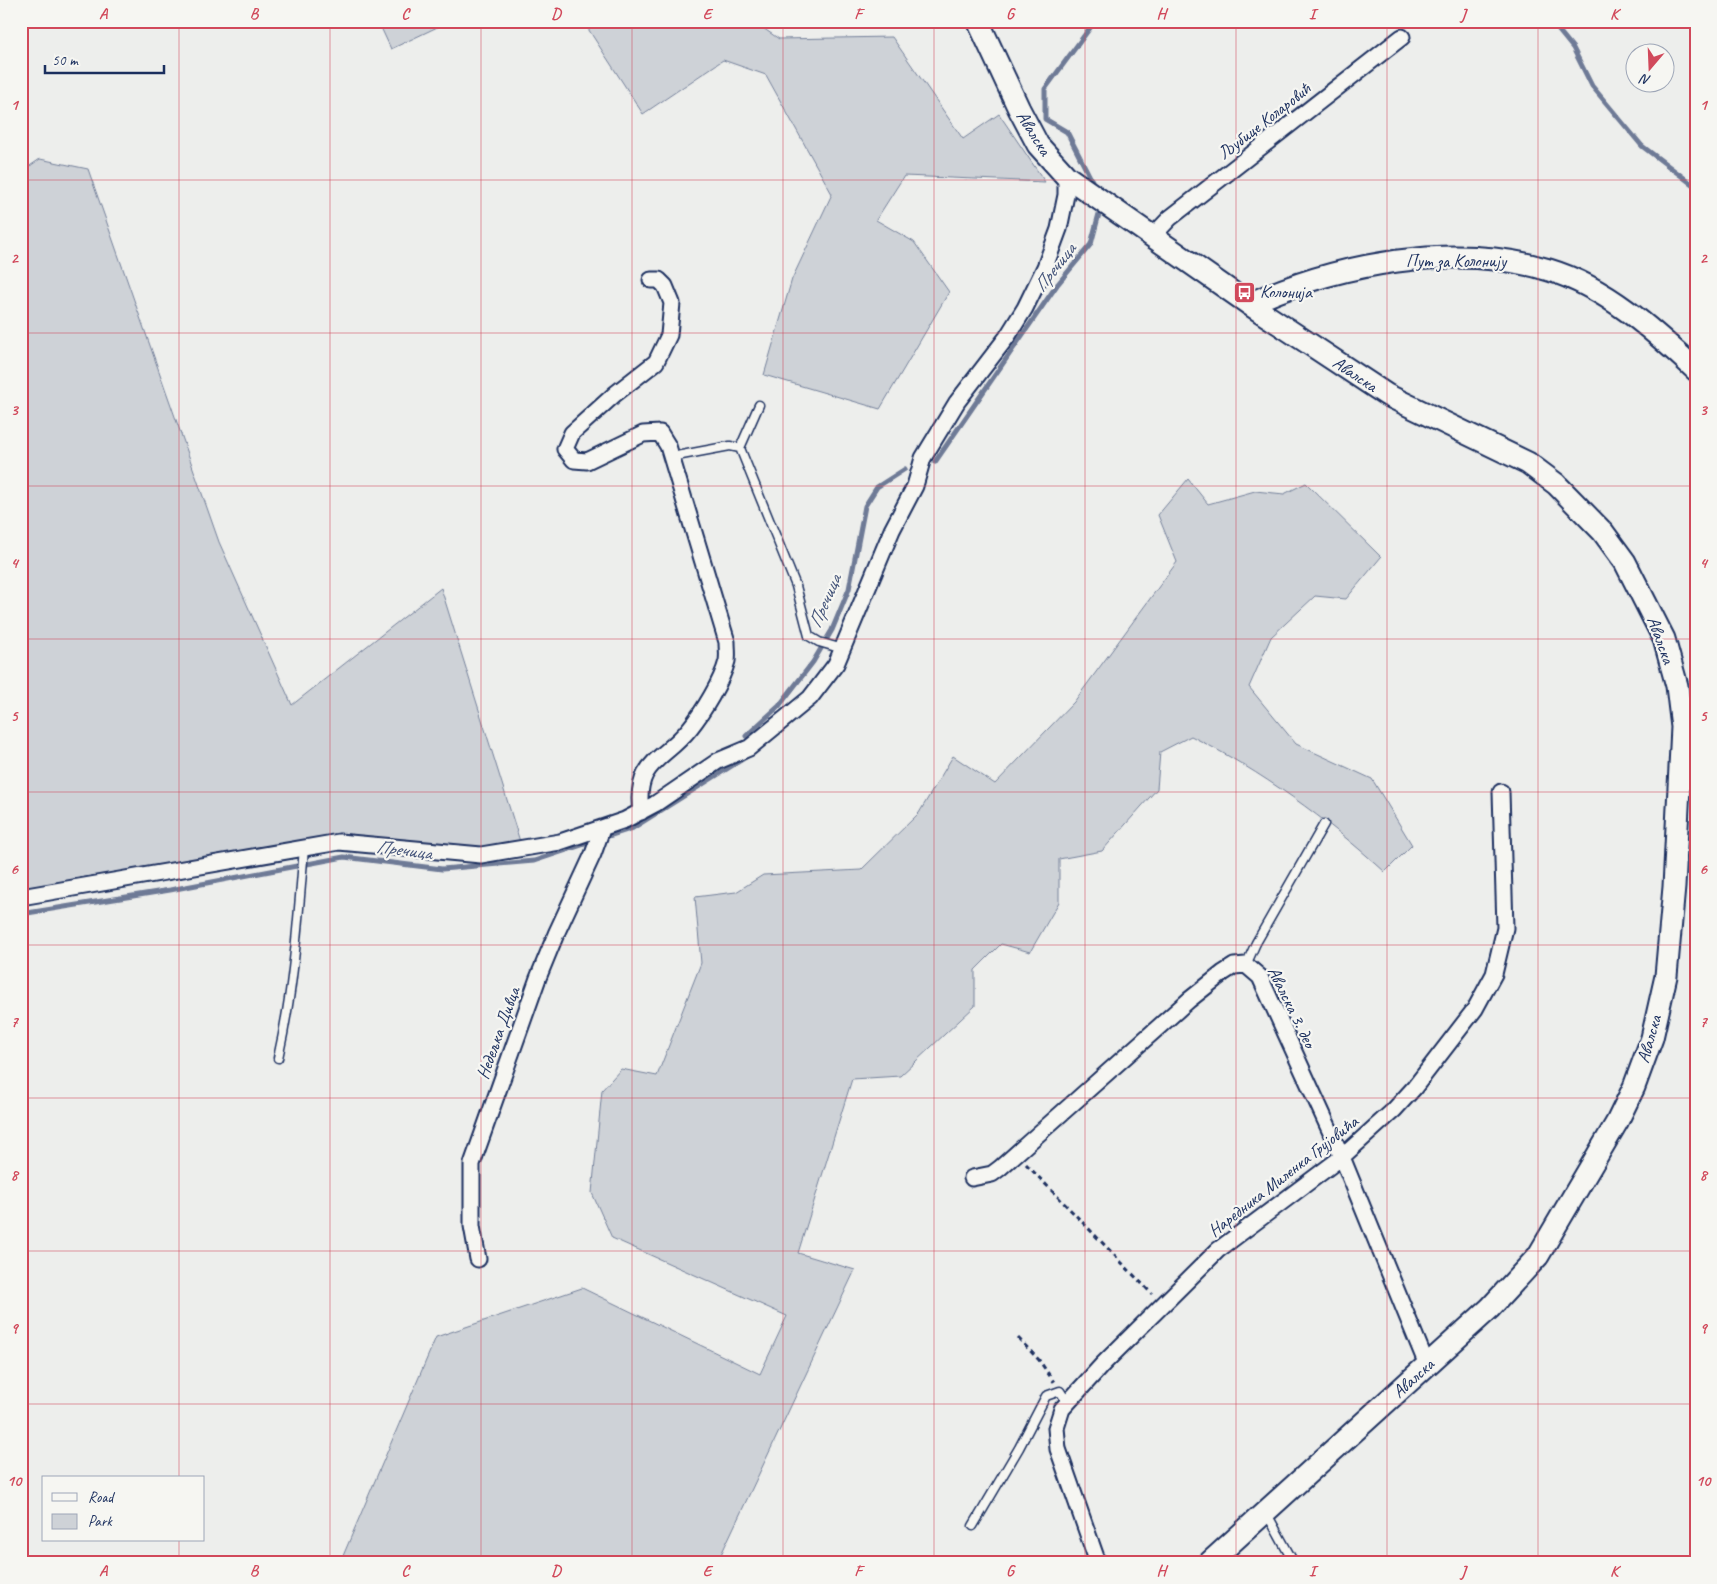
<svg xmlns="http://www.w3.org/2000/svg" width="1717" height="1584" font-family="Caveat,sans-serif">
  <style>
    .green { fill: #ced2d7; stroke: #74809a }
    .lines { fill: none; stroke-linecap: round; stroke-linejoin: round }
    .stream { stroke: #6e7a96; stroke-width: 5 }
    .lane-casing { stroke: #1b2f5e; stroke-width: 11 }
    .street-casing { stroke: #1b2f5e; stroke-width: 19 }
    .secondary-casing { stroke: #1b2f5e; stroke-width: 25 }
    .path { stroke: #1b2f5e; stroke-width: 3; stroke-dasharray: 5 4; stroke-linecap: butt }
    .lane { stroke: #f6f6f2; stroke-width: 8 }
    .street { stroke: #f6f6f2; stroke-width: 15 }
    .secondary { stroke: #f6f6f2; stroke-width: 21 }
    .rail-casing { stroke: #1b2f5e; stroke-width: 5.5 }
    .rail { stroke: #f6f6f2; stroke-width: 4; stroke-dasharray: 11; stroke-linecap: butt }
    .grid { fill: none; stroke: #d1495b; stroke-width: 1; stroke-opacity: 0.55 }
    .labels { text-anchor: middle; stroke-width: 4.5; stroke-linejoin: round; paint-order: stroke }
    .street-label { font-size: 18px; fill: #1b2f5e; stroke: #f6f6f2 }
    .poi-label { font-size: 18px; fill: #1b2f5e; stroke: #f6f6f2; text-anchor: start }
    .water-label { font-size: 19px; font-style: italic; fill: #44547a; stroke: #f6f6f2 }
    .neatline { fill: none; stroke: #d1495b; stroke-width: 2 }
    .grid-label { font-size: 16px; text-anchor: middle; font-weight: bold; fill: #d1495b }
  </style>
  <rect width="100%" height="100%" fill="#edeeec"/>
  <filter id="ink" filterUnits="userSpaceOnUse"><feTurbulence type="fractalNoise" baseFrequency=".02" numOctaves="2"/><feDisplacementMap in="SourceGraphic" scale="10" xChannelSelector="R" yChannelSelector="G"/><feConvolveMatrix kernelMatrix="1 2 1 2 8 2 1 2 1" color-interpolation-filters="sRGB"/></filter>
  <g filter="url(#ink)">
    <!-- green -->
    <path class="green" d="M378,21H504L490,25L448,22L391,49Z
      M583,21H758L760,26L779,39L892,37L963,139L999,114L1045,182L904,176L876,220L914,242L949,292L880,409L764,375L792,279L832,194L766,75L723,60L643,114Z
      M40,159L88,169L219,542L292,705L441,588L522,848H304L21,905V172Z
      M1188,479L1208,504L1255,491L1284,494L1306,483L1381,557L1346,599L1315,596L1271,637L1249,687L1296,744L1372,779L1412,845L1385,872C1327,819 1261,771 1191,736L1160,752L1157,789L1102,851L1059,859V902L1030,952L1001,944L975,970V1006L900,1076L852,1079L798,1253L855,1270L717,1563H340L436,1337L582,1288L760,1374L787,1316L612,1238L592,1193L602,1090L621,1069L657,1076L701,963L695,897L736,892L763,875L861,870L919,813L953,756L995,784L1074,702L1177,562L1158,515Z"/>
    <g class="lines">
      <!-- stream -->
      <path class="stream" d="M1551,21L1573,48L1592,86L1642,146L1696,187
        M1092,181L1067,132L1045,119V89L1095,21
        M935,462L1057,285L1091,244L1100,210
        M746,736L779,706L813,662L832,630L849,589L865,506L877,487L905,469
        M602,838L633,828L746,757
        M21,914L170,890L344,857L442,869L534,861L594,841"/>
      <defs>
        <path id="lane" d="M740,448L759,405
          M671,457L730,446L740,448L796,586L809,636L819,642L843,649
          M1246,965L1256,943L1324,824
          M278,1058C294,988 298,919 304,848
          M1267,1514L1294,1563
          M973,1526L1019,1448L1046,1396L1060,1391L1067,1402"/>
        <path id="street" d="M1152,237L1170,218L1402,37
          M641,812C634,761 664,761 690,728C703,712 722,681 727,661C728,655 727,648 727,642L668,446L660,433L643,434L587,461L574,460L565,449L572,433L615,394L656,362L669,335L672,303L665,286L659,280H651
          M21,897L339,842L481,855L560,842L625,820L655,804L718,761L749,748L810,698L836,664L892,530L915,486L923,458L957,402L1007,337L1025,308L1045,267L1059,229L1066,195V176
          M972,1178L992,1174L1000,1168L1189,1000L1223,973L1234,966L1246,965L1260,977L1342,1157L1427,1365
          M478,1259L472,1226V1164L538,978L556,934L593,854L602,829
          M1098,1563L1058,1449L1056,1428L1062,1409L1103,1364L1218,1250L1342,1157L1394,1110L1414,1088L1475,1009L1494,974L1505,928L1501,792"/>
        <path id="secondary" d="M978,21L1019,109L1038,145L1066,176L1249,304L1387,395L1528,463L1556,484L1603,532L1625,562L1664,639L1677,686L1682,727L1674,887L1666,976L1652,1038L1634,1087L1617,1122L1538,1256L1490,1308L1209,1563
          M1249,304C1337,264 1455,241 1549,270C1606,287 1653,330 1696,370"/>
      </defs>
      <!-- lane casing -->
      <use href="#lane" class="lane-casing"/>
      <!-- street casing -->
      <use href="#street" class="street-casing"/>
      <!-- secondary casing -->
      <use href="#secondary" class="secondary-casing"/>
      <!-- path -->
      <path class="path" d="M1026,1164L1152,1294
        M1018,1338L1039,1360L1054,1382"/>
      <!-- lane -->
      <use href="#lane" class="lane"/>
      <!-- street -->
      <use href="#street" class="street"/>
      <!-- secondary -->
      <use href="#secondary" class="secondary"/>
      <defs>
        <path id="rail" d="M1691,21L1696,26"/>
      </defs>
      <!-- rail casing -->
      <use href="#rail" class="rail-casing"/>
      <!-- rail -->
      <use href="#rail" class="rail"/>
    </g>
  </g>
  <!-- grid -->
  <path class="grid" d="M179,21V1478M330,21V1563M481,21V1563M632,21V1563M783,21V1563M934,21V1563M1085,21V1563M1236,21V1563M1387,21V1563M1538,21V1563M21,180H1696M21,333H1696M21,486H1696M21,639H1696M21,792H1696M21,945H1696M21,1098H1696M21,1251H1696M21,1404H1696M179,1540V1563"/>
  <!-- icons -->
  <defs>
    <symbol id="bus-square" viewBox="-11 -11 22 22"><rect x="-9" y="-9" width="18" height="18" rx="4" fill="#d1495b" stroke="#f6f6f2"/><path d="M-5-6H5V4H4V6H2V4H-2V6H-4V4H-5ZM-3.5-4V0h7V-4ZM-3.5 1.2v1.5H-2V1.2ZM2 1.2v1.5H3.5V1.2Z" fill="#fff"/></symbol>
  </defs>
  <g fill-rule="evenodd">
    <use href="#bus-square" x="1232" y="280" width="25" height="25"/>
  </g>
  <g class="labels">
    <!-- street labels -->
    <g class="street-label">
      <text transform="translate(1264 121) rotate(-38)" y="6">Љубице Коларовић</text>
      <text transform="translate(1034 133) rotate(58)" y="6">Авалска</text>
      <text x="1456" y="267">Пут за Колонију</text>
      <text transform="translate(1355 374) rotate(34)" y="6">Авалска</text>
      <text transform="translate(1661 640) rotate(70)" y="6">Авалска</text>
      <text transform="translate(1292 1007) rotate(64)" y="6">Авалска 3. део</text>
      <text transform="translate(498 1033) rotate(-70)" y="6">Недељка Дивца</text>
      <text transform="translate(1649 1039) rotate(-74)" y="6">Авалска</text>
      <text transform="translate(1283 1176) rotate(-38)" y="6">Наредника Миленка Грујовића</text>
      <text transform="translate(1413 1378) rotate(-42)" y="6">Авалска</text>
    </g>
    <!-- poi labels -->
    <g class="poi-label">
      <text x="1260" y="298">Колонија</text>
    </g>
    <!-- water labels -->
    <g class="water-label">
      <text transform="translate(1054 267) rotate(-52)" y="7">Пречица</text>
      <text transform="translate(824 601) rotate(-67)" y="7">Пречица</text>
      <text transform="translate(404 849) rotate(7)" y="7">Пречица</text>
    </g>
  </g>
  <!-- margin -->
  <rect width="1717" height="1584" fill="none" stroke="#f6f6f2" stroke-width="55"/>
  <!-- legend -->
  <rect x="42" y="1476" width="162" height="65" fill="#f6f6f2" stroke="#9ea6b7"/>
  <rect x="52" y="1493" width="25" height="8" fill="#f6f6f2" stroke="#9ea6b7"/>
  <text x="88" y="1502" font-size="15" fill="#1b2f5e">Road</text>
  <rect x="52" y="1514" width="25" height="15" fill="#ced2d7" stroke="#9ea6b7"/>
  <text x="88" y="1526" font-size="15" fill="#1b2f5e">Park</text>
  <!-- north arrow -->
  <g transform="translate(1650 68) rotate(199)"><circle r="24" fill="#f6f6f2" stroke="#9ea6b7"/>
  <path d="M0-4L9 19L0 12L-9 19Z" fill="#d1495b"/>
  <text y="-8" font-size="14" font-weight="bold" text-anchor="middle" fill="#1b2f5e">N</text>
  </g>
  <!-- scale -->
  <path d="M45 65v8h119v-8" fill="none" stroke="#1b2f5e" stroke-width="2.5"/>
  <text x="52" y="65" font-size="15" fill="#1b2f5e" stroke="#f6f6f2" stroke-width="4" paint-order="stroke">50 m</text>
  <rect x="28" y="28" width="1662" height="1528" class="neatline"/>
  <g class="grid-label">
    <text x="103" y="19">A</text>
    <text x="254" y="19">B</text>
    <text x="405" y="19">C</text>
    <text x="556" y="19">D</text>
    <text x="707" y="19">E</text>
    <text x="858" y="19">F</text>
    <text x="1010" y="19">G</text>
    <text x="1161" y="19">H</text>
    <text x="1312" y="19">I</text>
    <text x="1463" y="19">J</text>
    <text x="1614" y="19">K</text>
    <text x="14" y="110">1</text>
    <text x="1703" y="110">1</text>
    <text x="14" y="263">2</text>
    <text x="1703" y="263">2</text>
    <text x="14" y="415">3</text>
    <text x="1703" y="415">3</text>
    <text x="14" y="568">4</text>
    <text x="1703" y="568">4</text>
    <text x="14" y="721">5</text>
    <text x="1703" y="721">5</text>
    <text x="14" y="874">6</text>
    <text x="1703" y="874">6</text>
    <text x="14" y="1027">7</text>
    <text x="1703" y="1027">7</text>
    <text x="14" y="1180">8</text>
    <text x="1703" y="1180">8</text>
    <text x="14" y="1333">9</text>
    <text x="1703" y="1333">9</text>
    <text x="14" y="1486">10</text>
    <text x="1703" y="1486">10</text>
    <text x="103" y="1576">A</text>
    <text x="254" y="1576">B</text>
    <text x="405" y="1576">C</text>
    <text x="556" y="1576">D</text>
    <text x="707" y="1576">E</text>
    <text x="858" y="1576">F</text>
    <text x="1010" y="1576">G</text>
    <text x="1161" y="1576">H</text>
    <text x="1312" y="1576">I</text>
    <text x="1463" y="1576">J</text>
    <text x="1614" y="1576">K</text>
  </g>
</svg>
